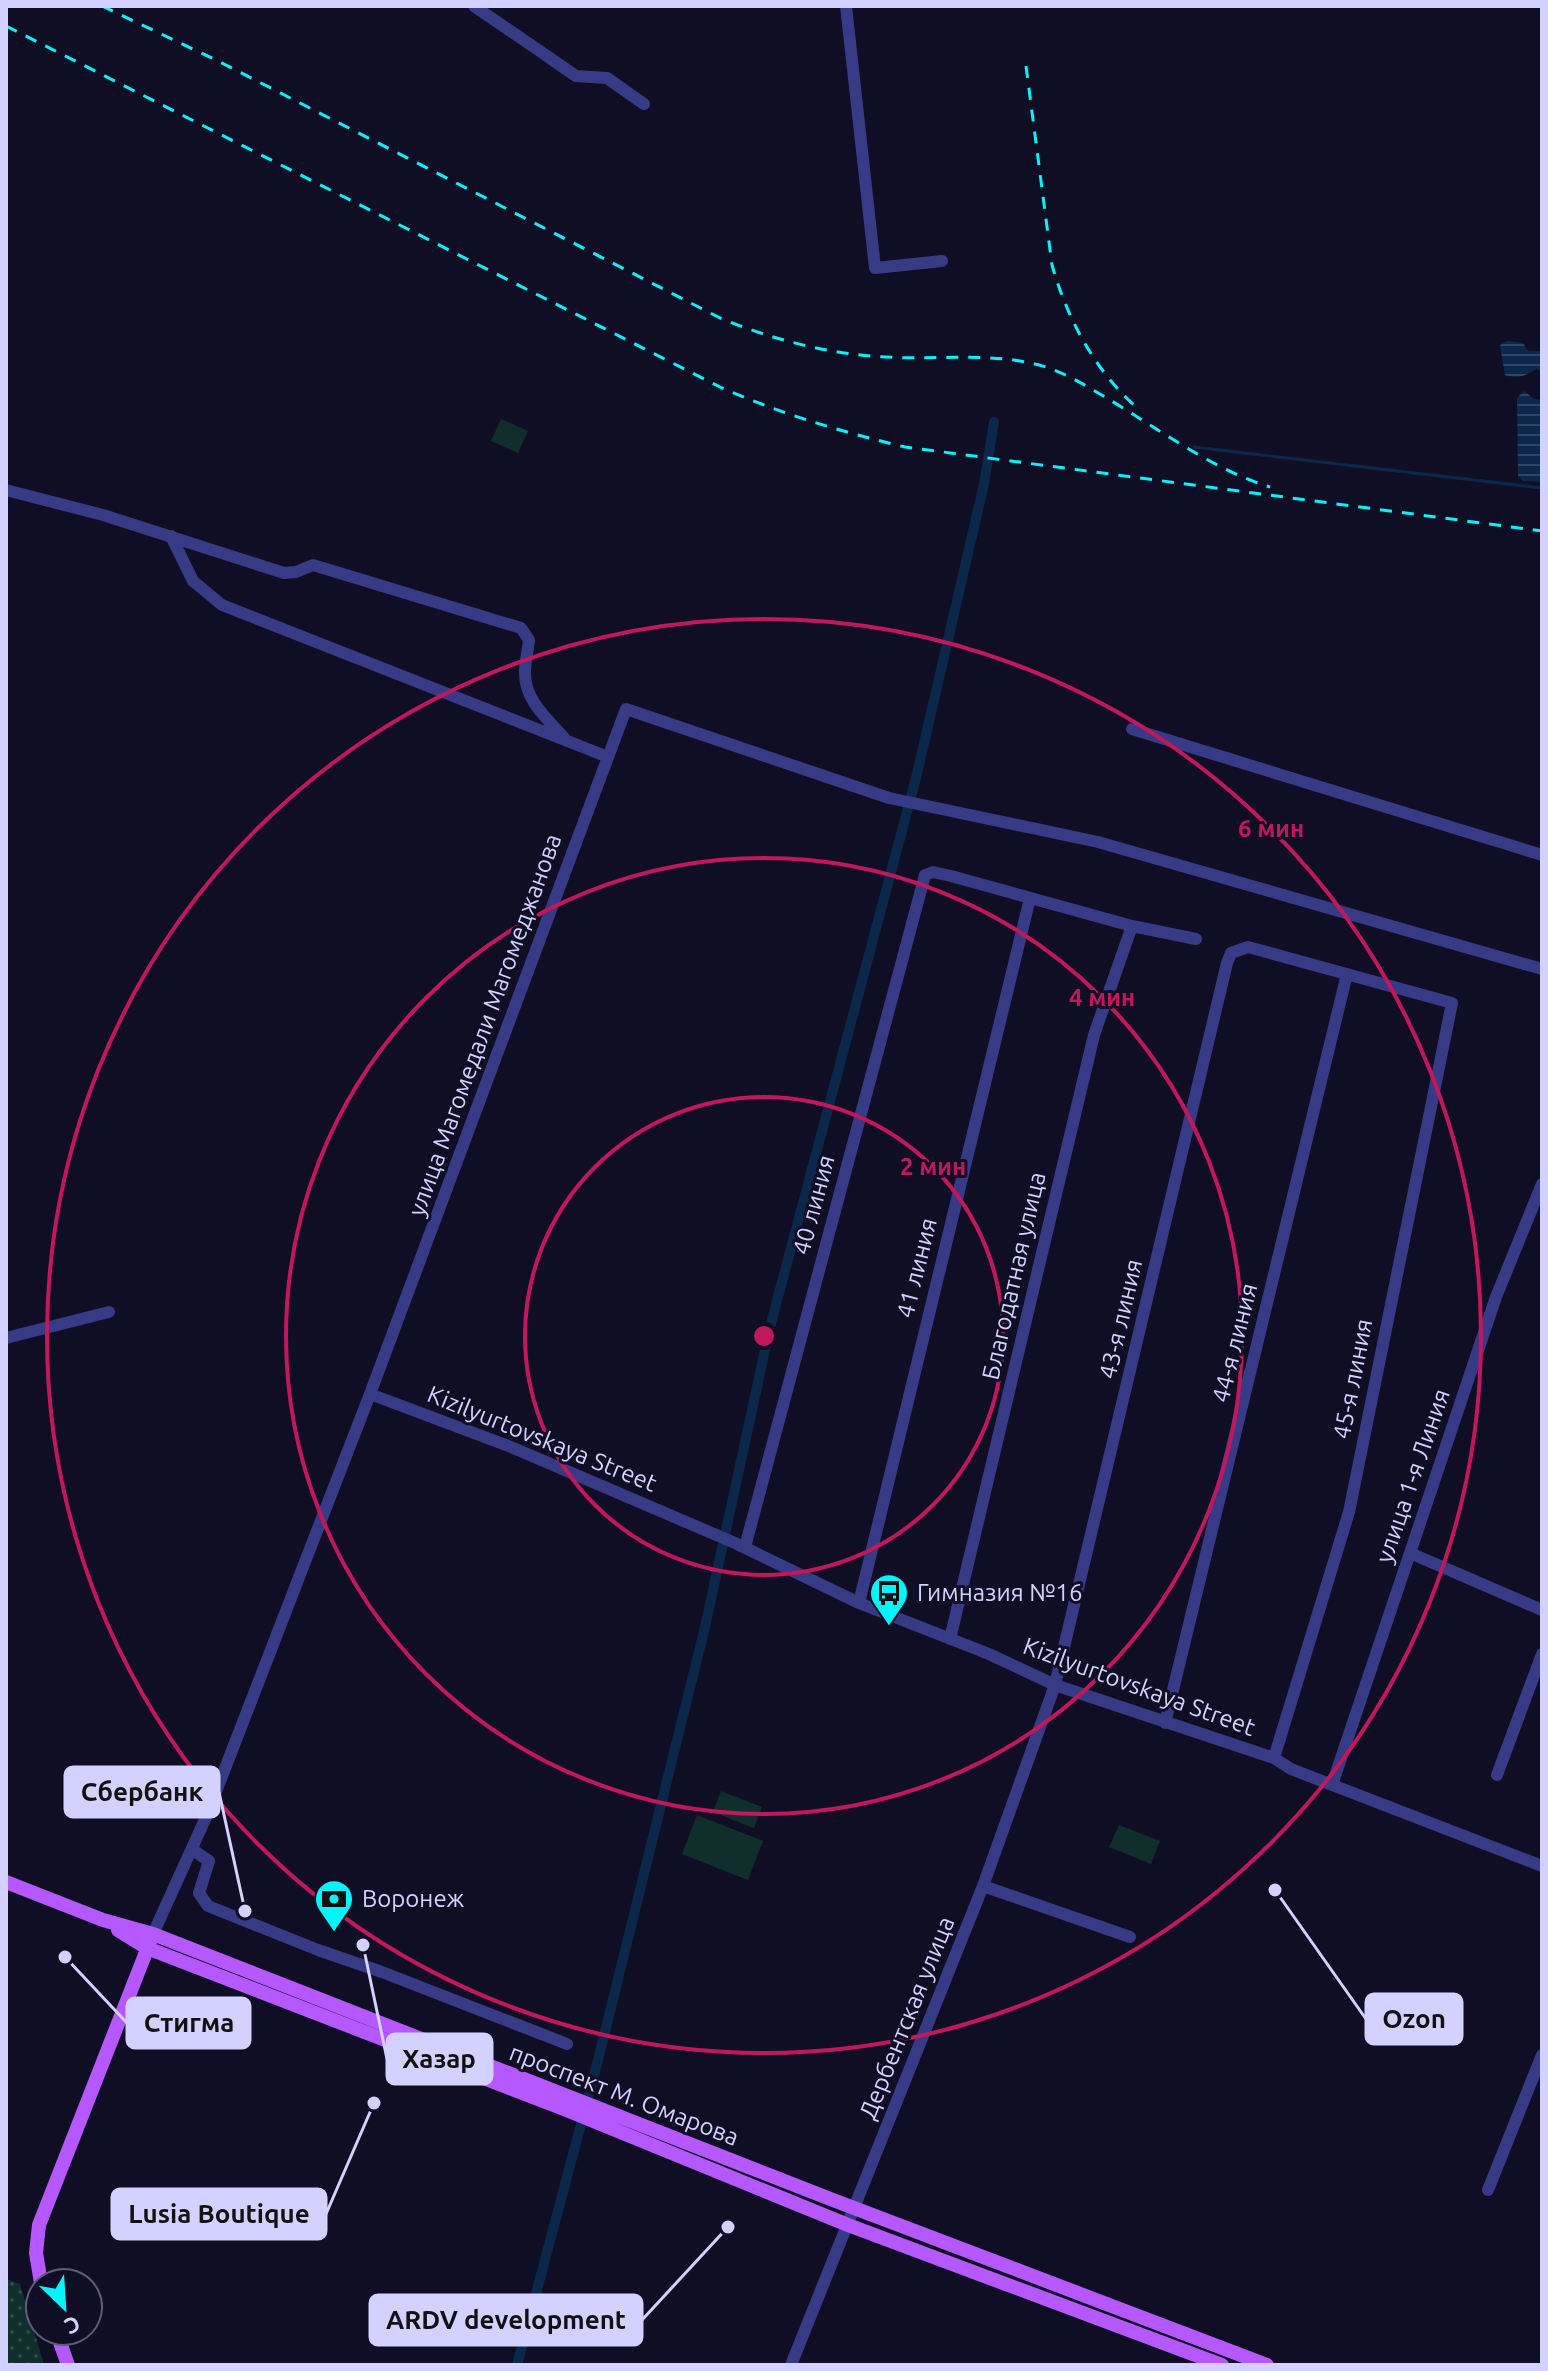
<svg xmlns="http://www.w3.org/2000/svg" width="1548" height="2371" font-family="Ubuntu,sans-serif">
  <style>
    .grass { fill: #102f2c }
    .park { fill: url(#park-dots) }
    .water { fill: url(#water-rules) }
    .lines { fill: none; stroke-linecap: round; stroke-linejoin: round }
    .stream { stroke: #0b284b; stroke-width: 3 }
    .canal { stroke: #0b284b; stroke-width: 10 }
    .minor { stroke: #373a85; stroke-width: 12 }
    .major { stroke: #b558ff; stroke-width: 14 }
    .rail { stroke: #00f6fc; stroke-width: 3; stroke-dasharray: 12 10; stroke-linecap: butt }
    .ring { fill: none; stroke: #c2185b; stroke-width: 4 }
    .labels { text-anchor: middle; stroke-width: 6; stroke-linejoin: round; paint-order: stroke }
    .street-label { font-size: 24px; fill: #d3d1ff; stroke: #100e25 }
    .poi-label { font-size: 24px; fill: #d3d1ff; stroke: #100e25; text-anchor: start }
    .centre { fill: #c2185b; stroke: #100e25; stroke-width: 4 }
    .ring-label { font-size: 24px; text-anchor: middle; font-weight: bold; fill: #c2185b; stroke: #100e25; stroke-width: 6; stroke-linejoin: round; paint-order: stroke }
    .leader { fill: none; stroke: #d3d1ff; stroke-width: 3 }
    .callout-dot { fill: #d3d1ff; stroke: #100e25; stroke-width: 3 }
    .callout { fill: #d3d1ff; stroke: #d3d1ff; stroke-width: 3 }
    .callout-label { font-size: 26px; text-anchor: middle; font-weight: bold; fill: #111 }
  </style>
  <defs>
    <pattern id="park-dots" width="8" height="8" patternUnits="userSpaceOnUse" patternTransform="scale(2)"><rect width="8" height="8" fill="#102f2c"/><path d="M2 2h.1M6 6h.1" fill="none" stroke="#324c4c" stroke-width="1.8" stroke-linecap="round"/></pattern>
    <pattern id="water-rules" width="6" height="5" patternUnits="userSpaceOnUse" patternTransform="scale(2)"><rect width="6" height="5" fill="#0b284b"/><path d="M0 2.5h6" fill="none" stroke="#2e4666"/></pattern>
  </defs>
  <rect width="100%" height="100%" fill="#100e25"/>
  <!-- grass -->
  <path class="grass" d="M501,419L528,431L518,453L491,441Z
    M721,1791L762,1807L754,1828L713,1812Z
    M697,1815L763,1841L748,1880L682,1854Z
    M1119,1825L1160,1841L1151,1864L1109,1847Z"/>
  <!-- park -->
  <path class="park" d="M6,2279L20,2284L44,2365H6Z"/>
  <!-- water -->
  <path class="water" d="M1507,341L1523,343L1528,351H1542V372L1536,369C1527,376 1516,379 1505,375L1500,345Z
    M1524,391L1534,399L1542,400V482L1523,481L1518,476L1517,398Z"/>
  <g class="lines">
    <!-- stream -->
    <path class="stream" d="M1194,447L1542,488"/>
    <!-- canal -->
    <path class="canal" d="M517,2365L597,2064L705,1627L770,1327L916,778L984,484L994,422"/>
    <!-- minor -->
    <path class="minor" d="M474,6L576,76L607,78L644,104
      M846,6L875,268L942,261
      M6,490L103,515L284,573L296,572L313,565L521,628L529,640C528,651 525,661 525,672C524,701 549,720 567,741
      M171,536L193,581L222,605L608,757
      M1132,729L1542,855
      M6,1338L109,1312
      M370,1394L511,1447L735,1543L859,1603L989,1654L1055,1685L1274,1758L1291,1769L1542,1866
      M745,1547L925,875L933,872L951,876L1132,926L1196,939
      M1410,1553L1542,1610
      M859,1603L1030,898
      M950,1639L1094,1035L1132,926
      M1165,1723L1347,974
      M1497,1775L1542,1654
      M1332,1785L1496,1297L1542,1184
      M193,1850L209,1861L199,1893L208,1906L318,1950L382,1972L567,2044
      M983,1886L1130,1937
      M153,1934L207,1815L370,1394L626,709L889,798L1098,842L1542,969
      M1488,2190L1542,2055
      M791,2365L983,1886L1055,1685L1227,963L1231,953L1248,947L1452,1003L1349,1512L1274,1758"/>
    <!-- major -->
    <path class="major" d="M6,1882L103,1920L153,1934L833,2200L1267,2365
      M118,1930L147,1948L564,2109L848,2225L1222,2365
      M41,2283L36,2253L39,2225L150,1942
      M56,2331L68,2365"/>
    <!-- rail -->
    <path class="rail" d="M102,6L216,60L720,318C774,340 828,354 886,357C936,360 990,352 1039,365C1062,371 1083,384 1105,397C1156,427 1213,470 1270,487
      M6,26L722,388C782,414 842,432 905,447L1542,531
      M1026,66L1052,265C1067,318 1094,369 1135,406"/>
  </g>
  <!-- distance rings -->
  <g class="ring">
    <circle cx="764" cy="1336" r="239"/>
    <circle cx="764" cy="1336" r="478"/>
    <circle cx="764" cy="1336" r="717"/>
  </g>
  <!-- icons -->
  <defs>
    <symbol id="bus-pin" viewBox="-11 -11 22 30"><path d="M0 17L-7.5 6A9.5 9.5 0 1 1 7.5 6Z" fill="#00f6fc" stroke="#100e25"/><path d="M-5-6H5V4H4V6H2V4H-2V6H-4V4H-5ZM-3.5-4V0h7V-4ZM-3.5 1.2v1.5H-2V1.2ZM2 1.2v1.5H3.5V1.2Z" fill="#111"/></symbol>
    <symbol id="bank-pin" viewBox="-11 -11 22 30"><path d="M0 17L-7.5 6A9.5 9.5 0 1 1 7.5 6Z" fill="#00f6fc" stroke="#100e25"/><path d="M-6-4H6V4H-6ZM0-2.3a2.3 2.3 0 1 0 0 4.6a2.3 2.3 0 1 0 0-4.6Z" fill="#111"/></symbol>
  </defs>
  <g fill-rule="evenodd">
    <use href="#bus-pin" x="867" y="1571" width="44" height="60"/>
    <use href="#bank-pin" x="312" y="1877" width="44" height="60"/>
  </g>
  <g class="labels">
    <!-- street labels -->
    <g class="street-label">
      <text transform="translate(485 1025) rotate(-70)" y="8">улица Магомедали Магомеджановa</text>
      <text transform="translate(814 1205) rotate(-75)" y="8">40 линия</text>
      <text transform="translate(917 1268) rotate(-76)" y="8">41 линия</text>
      <text transform="translate(1014 1276) rotate(-77)" y="8">Благодатная улица</text>
      <text transform="translate(1121 1319) rotate(-77)" y="8">43-я линия</text>
      <text transform="translate(1235 1343) rotate(-76)" y="8">44-я линия</text>
      <text transform="translate(1353 1379) rotate(-79)" y="8">45-я линия</text>
      <text transform="translate(542 1439) rotate(22)" y="8">Kizilyurtovskaya Street</text>
      <text transform="translate(1413 1476) rotate(-71)" y="8">улица 1-я Линия</text>
      <text transform="translate(1139 1687) rotate(20)" y="8">Kizilyurtovskaya Street</text>
      <text transform="translate(907 2018) rotate(-68)" y="8">Дербентская улица</text>
      <text transform="translate(624 2095) rotate(21)" y="8">проспект М. Омарова</text>
    </g>
    <!-- poi labels -->
    <g class="poi-label">
      <text x="917" y="1601">Гимназия №16</text>
      <text x="362" y="1907">Воронеж</text>
    </g>
  </g>
  <circle cx="764" cy="1336" r="12" class="centre"/>
  <g class="ring-label">
    <text x="1271" y="837">6 мин</text>
    <text x="1102" y="1006">4 мин</text>
    <text x="933" y="1175">2 мин</text>
  </g>
  <!-- callouts -->
  <path class="leader" d="M245 1911L219 1792M1275 1890L1366 2019M65 1957L127 2023M363 1945L387 2059M374 2103L326 2214M728 2227L642 2320"/>
  <g class="callout-dot">
    <circle cx="245" cy="1911" r="8"/>
    <circle cx="1275" cy="1890" r="8"/>
    <circle cx="65" cy="1957" r="8"/>
    <circle cx="363" cy="1945" r="8"/>
    <circle cx="374" cy="2103" r="8"/>
    <circle cx="728" cy="2227" r="8"/>
  </g>
  <g class="callout">
    <rect x="65" y="1767" width="154" height="50" rx="8"/>
    <rect x="1366" y="1994" width="96" height="50" rx="8"/>
    <rect x="127" y="1998" width="123" height="50" rx="8"/>
    <rect x="387" y="2034" width="105" height="50" rx="8"/>
    <rect x="112" y="2189" width="214" height="50" rx="8"/>
    <rect x="370" y="2295" width="272" height="50" rx="8"/>
  </g>
  <g class="callout-label">
    <text x="142" y="1801">Сбербанк</text>
    <text x="1414" y="2028">Ozon</text>
    <text x="189" y="2032">Стигма</text>
    <text x="439" y="2068">Хазар</text>
    <text x="219" y="2223">Lusia Boutique</text>
    <text x="506" y="2329">ARDV development</text>
  </g>
  <!-- border -->
  <rect width="1548" height="2371" fill="none" stroke="#d3d1ff" stroke-width="16"/>
  <!-- north arrow -->
  <g transform="translate(64 2307) rotate(155)"><circle r="38" fill="#100e25" stroke="#5e5c7c" stroke-width="2"/>
  <path d="M0-6L14 30L0 20L-14 30Z" fill="#00f6fc"/>
  <text y="-12" font-size="22" font-weight="bold" text-anchor="middle" fill="#d3d1ff">С</text>
  </g>
</svg>
